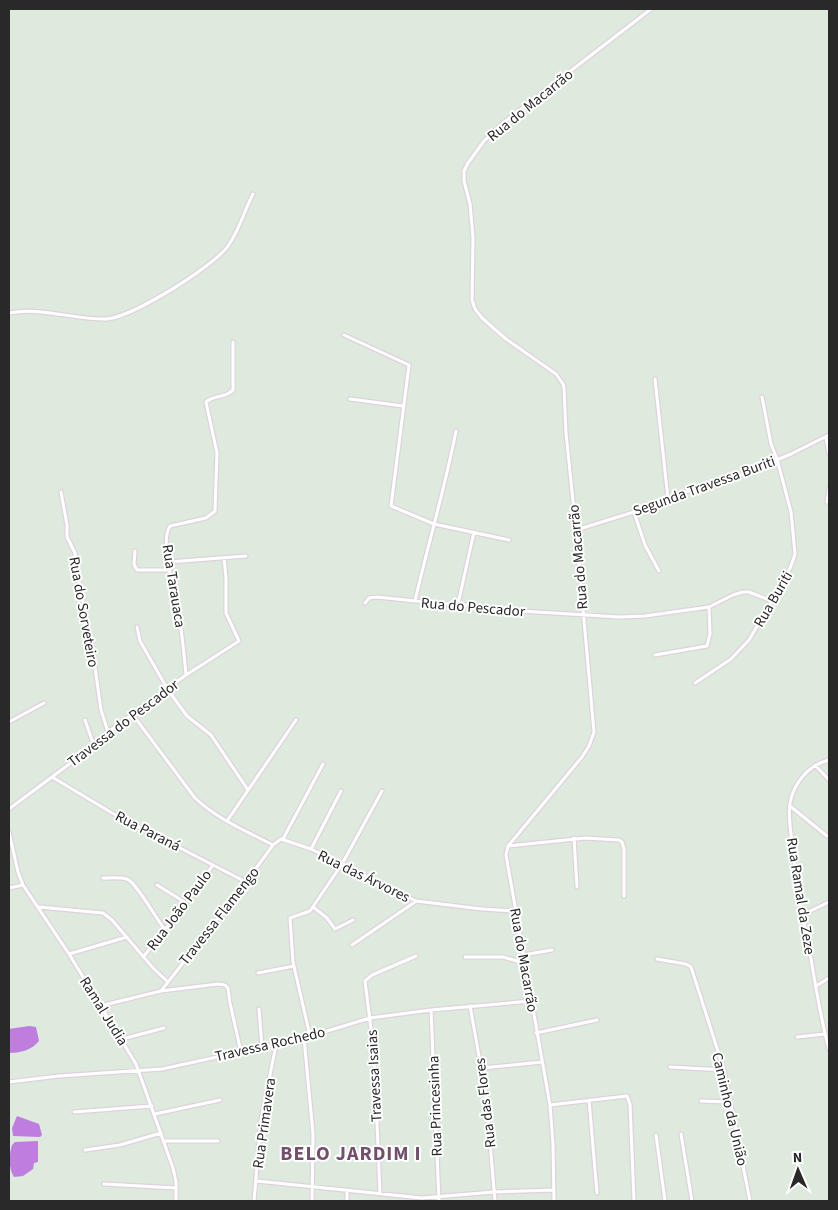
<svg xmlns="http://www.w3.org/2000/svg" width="838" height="1210" font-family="'Source Sans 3',sans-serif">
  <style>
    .water { fill: #be7ddf }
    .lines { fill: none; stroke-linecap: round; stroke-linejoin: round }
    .minor-casing { stroke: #e0d2dd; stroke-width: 5.5 }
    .minor { stroke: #fff; stroke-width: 3 }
    .labels { text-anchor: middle; stroke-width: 4; stroke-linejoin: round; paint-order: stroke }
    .street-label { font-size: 15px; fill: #292929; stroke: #fff }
    .district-label { font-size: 20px; font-weight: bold; letter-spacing: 1px; fill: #744f6c; stroke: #fff }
  </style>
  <rect width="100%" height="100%" fill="#ddeadd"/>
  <!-- water -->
  <path class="water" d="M29,1026L36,1027L39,1041C32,1050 20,1053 9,1053V1029Z
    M17,1116L39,1124L42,1135L40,1137L13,1136L12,1128Z
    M38,1141V1162L34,1163L33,1169L23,1176L14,1177C8,1167 9,1155 12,1145L15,1142Z"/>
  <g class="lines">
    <defs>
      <path id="minor" d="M9,313C43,307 71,319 104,319C129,320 214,266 228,246C239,231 244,211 253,194
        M344,335L409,365L391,506L434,524L509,540
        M655,379L668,499
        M350,399L403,406
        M826,437L829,454
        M61,492L67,525V537L75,553L76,567L92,646L101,710L108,732
        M827,502L829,489
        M634,512L645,545L659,571
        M576,530L634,512L682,493L743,474L791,454L829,435
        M135,551L134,564L137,570H170
        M169,562L246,556
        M415,601C428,544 445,488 456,431
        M365,603L369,598L377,597L435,603L481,606L502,610L619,617L645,616L709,607L733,595L743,592H749L772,601
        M458,604L474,532
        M137,627L140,641L168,690L187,716L211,735L248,790
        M655,655L707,646L710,634L709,607
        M186,675C184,653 182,631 178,609C175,590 159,543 170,526L206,518L215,511L217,453L206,402C214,395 226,398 233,390V342
        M695,683L731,659L749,640L782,584L791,566L795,554L791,512L777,459L771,444L762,397
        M133,715L195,798C217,819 246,831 273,845
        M85,720L93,743
        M9,722L44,703
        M829,760C809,765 794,782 790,803C788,815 790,828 792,841C795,872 800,902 806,932C814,971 818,1010 829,1049
        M815,765L829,780
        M52,777L112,813L246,882
        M790,806L827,836
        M9,809L72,762L108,732L186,675L239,641L226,613V578L224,558
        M227,821L296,720
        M9,832L18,872L23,885L69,954L136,1064L173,1168L176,1182V1201
        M574,838L577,887
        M283,839L323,764
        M508,846L585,838L619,840L622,842L624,849V896
        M311,849L341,791
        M103,878C110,878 120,877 127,879C136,882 157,920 165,930
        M157,885L186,903
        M9,888L23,885
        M39,907L103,913L112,920L153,968L168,982
        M313,907L327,918L335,929L353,920
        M802,915L829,902
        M352,945L415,902
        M69,954L127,937
        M523,955L552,950
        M144,956L186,903L213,865
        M465,957H503L524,963
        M657,959L686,964L691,967L724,1070L750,1201
        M258,973L294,966
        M816,986L829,978
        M161,991L246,882L273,845L281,839L311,849L416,901L482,909L515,911
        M100,1006L161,991L218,984L225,985L228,988L230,1003L241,1052
        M470,1006L486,1095L495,1201
        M259,1009L262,1047
        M431,1010L439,1201
        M536,1033L597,1020
        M310,1036L293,962L290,918L310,911L342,864L382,791
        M797,1037L825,1034
        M304,1038L313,1134L312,1201
        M122,1039L164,1028
        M670,1067L724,1070
        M482,1068L542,1062
        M9,1082L59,1076L162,1069L304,1038L370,1018L431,1010L531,1001
        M589,1100L597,1193
        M701,1101L730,1102
        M550,1105L627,1096L630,1104L634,1201
        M74,1112L152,1106
        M155,1114L220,1100
        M681,1134L692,1201
        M656,1135L665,1201
        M164,1141H218
        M85,1150L120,1145L161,1133
        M257,1181L422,1198L494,1192L554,1190
        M104,1184L176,1188
        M347,1191V1201
        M380,1194L374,1053L365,981L372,975L416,956
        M254,1201L261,1120L276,1045
        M554,1201L553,1144L550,1105L506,855L508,846L582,757L589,746L594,732L576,530L566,433L564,388L563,384L556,374L506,339L482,318L475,309L472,300L473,238L470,204L464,181V171L468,163L484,141L503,123L651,9"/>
    </defs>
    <!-- minor casing -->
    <use href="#minor" class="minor-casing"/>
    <!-- minor -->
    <use href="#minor" class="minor"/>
  </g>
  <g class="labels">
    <!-- street labels -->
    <g class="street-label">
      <text transform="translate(530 105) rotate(-39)" y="5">Rua do Macarrão</text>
      <text transform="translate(704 486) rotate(-20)" y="5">Segunda Travessa Buriti</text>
      <text transform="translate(578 557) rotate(-95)" y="5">Rua do Macarrão</text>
      <text transform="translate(174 586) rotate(81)" y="5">Rua Tarauaca</text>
      <text transform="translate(773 599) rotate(-60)" y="5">Rua Buriti</text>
      <text transform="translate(473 607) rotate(5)" y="5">Rua do Pescador</text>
      <text transform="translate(84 612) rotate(80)" y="5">Rua do Sorveteiro</text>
      <text transform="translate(123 723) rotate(-37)" y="5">Travessa do Pescador</text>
      <text transform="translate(148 831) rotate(27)" y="5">Rua Paraná</text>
      <text transform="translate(364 876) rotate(26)" y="5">Rua das Árvores</text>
      <text transform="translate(801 896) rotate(81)" y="5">Rua Ramal da Zeze</text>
      <text transform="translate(179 910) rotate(-53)" y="5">Rua João Paulo</text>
      <text transform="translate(219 916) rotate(-52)" y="5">Travessa Flamengo</text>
      <text transform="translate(524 960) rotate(80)" y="5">Rua do Macarrão</text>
      <text transform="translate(104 1011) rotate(58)" y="5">Ramal Judia</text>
      <text transform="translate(270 1044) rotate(-13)" y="5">Travessa Rochedo</text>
      <text transform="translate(374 1076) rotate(-93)" y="5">Travessa Isaias</text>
      <text transform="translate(485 1103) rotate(-97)" y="5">Rua das Flores</text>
      <text transform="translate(435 1106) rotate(-92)" y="5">Rua Princesinha</text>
      <text transform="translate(730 1109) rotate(77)" y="5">Caminho da União</text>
      <text transform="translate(264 1123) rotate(-82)" y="5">Rua Primavera</text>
    </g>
    <!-- district labels -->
    <g class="district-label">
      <text x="351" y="1160">BELO JARDIM I</text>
    </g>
  </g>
  <!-- border -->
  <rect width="838" height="1210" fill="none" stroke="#292929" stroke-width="20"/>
  <!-- north arrow -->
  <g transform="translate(798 1170) rotate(358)" stroke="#ffffff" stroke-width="4" paint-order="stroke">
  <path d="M0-4L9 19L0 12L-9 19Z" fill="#292929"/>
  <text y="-8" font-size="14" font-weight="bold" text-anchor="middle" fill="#292929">N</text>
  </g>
</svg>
